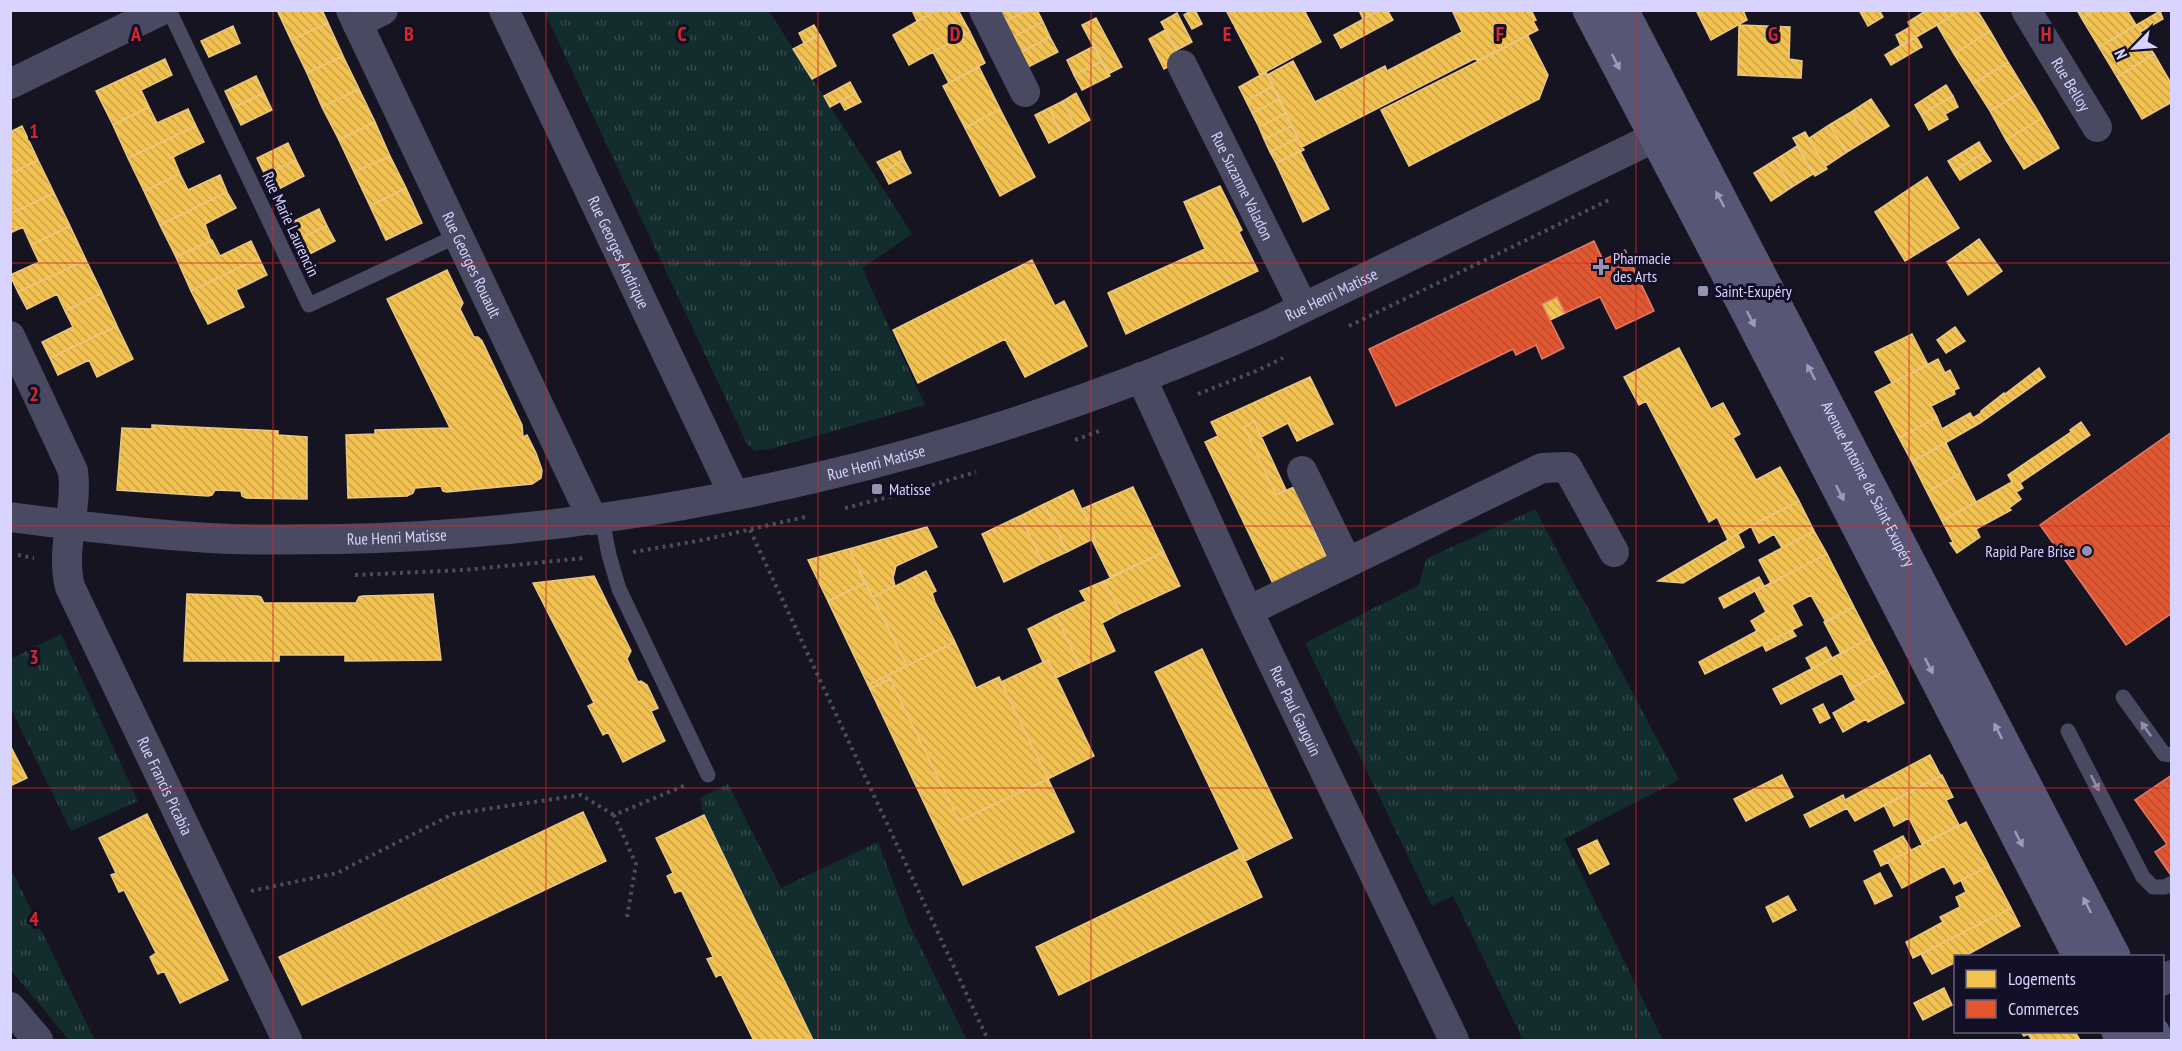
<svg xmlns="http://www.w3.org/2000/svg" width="2182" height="1051" font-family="'PT Sans Narrow',sans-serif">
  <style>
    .grass { fill: url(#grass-tufts) }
    .homes { fill: url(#homes-back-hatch); stroke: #eac783; stroke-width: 1.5 }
    .shops { fill: url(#shops-back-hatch); stroke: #e17c6d; stroke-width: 1.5 }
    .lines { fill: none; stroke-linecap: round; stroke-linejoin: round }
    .path { stroke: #44505f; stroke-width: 4; stroke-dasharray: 3 4.5; stroke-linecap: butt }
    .service { stroke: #4a4962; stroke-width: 15 }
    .minor { stroke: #4a4962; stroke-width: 30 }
    .secondary { stroke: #575674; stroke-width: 33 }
    .oneway { fill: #9e9bc0 }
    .oneway2 { fill: #928eb0 }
    .grid { fill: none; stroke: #d62828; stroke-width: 1.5; stroke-opacity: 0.55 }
    .poi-dot { fill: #9591b1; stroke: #130f26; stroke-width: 2 }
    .labels { text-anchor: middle; stroke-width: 6; stroke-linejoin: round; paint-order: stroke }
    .street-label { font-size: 16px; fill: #d9d4ff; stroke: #130f26 }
    .poi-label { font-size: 16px; fill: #d9d4ff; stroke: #130f26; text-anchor: start }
    .grid-label { font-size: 20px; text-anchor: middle; font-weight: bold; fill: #d62828; stroke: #130f26; stroke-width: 6; stroke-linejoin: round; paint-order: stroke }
  </style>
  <defs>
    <pattern id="grass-tufts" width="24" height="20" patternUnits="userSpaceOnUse" patternTransform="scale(1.5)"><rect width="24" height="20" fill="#132c2d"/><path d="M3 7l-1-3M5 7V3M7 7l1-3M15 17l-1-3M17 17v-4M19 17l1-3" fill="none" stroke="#354a4c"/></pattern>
    <pattern id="homes-back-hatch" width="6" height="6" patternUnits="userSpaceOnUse" patternTransform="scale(1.5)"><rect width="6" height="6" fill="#f2c14e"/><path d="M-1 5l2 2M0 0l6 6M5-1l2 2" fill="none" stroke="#c6a14e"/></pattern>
    <pattern id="shops-back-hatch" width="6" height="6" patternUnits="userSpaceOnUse" patternTransform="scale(1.5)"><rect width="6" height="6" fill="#e4572e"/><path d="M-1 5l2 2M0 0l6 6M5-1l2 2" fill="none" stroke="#b35037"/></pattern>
  </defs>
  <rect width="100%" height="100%" fill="#161421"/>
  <!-- grass -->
  <path class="grass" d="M544,11H769L912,234L862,268L925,405L774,448L755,451L747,444Z
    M1535,509L1679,780L1564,839L1663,1040H1523L1453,896L1432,906L1305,643L1419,585L1426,559Z
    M61,634L138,801L71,831L11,709V659Z
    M728,784L781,888L878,842L909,924L967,1040H813L704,815L700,798Z
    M11,869L95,1040H69L11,970Z"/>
  <!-- homes -->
  <path class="homes" d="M277,10H322L328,23L291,40Z
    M912,10H937L917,21Z
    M937,10H958L970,32L909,65L893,35Z
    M1000,10H1028L1006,21Z
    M1028,10H1037L1043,22L1013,37L1006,21Z
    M1192,10H1195L1202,24L1192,29L1184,15Z
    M1226,10H1304L1321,42L1260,75Z
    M1359,10H1380L1363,19Z
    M1380,10H1387L1393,20L1341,48L1334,35Z
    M1452,10H1531L1536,20L1533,21L1538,30L1477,61L1476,58L1302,147L1267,75L1293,61L1315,102L1385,66L1387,71L1462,32Z
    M1696,10H1743L1747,20L1711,40Z
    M1859,10H1879L1883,17L1868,26Z
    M1960,10H1977L1990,31L1954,54L1937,25Z
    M1960,10L1937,25L1901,46L1896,35L1910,27L1908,22L1927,10Z
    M2077,10H2095L2082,19Z
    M2095,10H2127L2136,25L2099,47L2082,19Z
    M2160,11L2163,19L2140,32L2154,54L2117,77L2099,47Z
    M1177,13L1192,42L1177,50L1161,22Z
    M1096,18L1122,67L1108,74L1082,25Z
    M1043,22L1050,37L1021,52L1013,37Z
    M328,23L343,56L307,73L291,40Z
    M814,25L819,34L804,43L799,33Z
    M1739,25L1790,27L1789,59L1802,61L1801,78L1738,75Z
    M233,26L240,43L209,57L201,41Z
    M1165,30L1181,60L1164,69L1149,39Z
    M1990,31L2008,62L1973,84L1954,54Z
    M970,32L985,63L949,83L933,52Z
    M820,35L836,66L812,79L793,49Z
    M1528,36L1548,75L1539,99L1409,166L1381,110Z
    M1916,36L1922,47L1891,65L1885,55Z
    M1050,37L1058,52L1028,67L1021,52Z
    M1094,46L1102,61L1074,75L1067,60Z
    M2154,54L2172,85V102L2142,119L2117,77Z
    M343,56L359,89L322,107L307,73Z
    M165,59L172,75L141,90L149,107L113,125L96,91Z
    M1102,61L1110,76L1082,90L1074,75Z
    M2008,62L2025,90L1990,111L1973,84Z
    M979,67L1000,109L965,128L943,86Z
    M1266,72L1273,86L1246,101L1239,87Z
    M256,76L264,93L233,108L225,91Z
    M850,82L856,93L830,107L824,96Z
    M1946,85L1953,96L1921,115L1915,105Z
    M1273,86L1280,99L1252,113L1246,101Z
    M359,89L375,122L339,140L322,107Z
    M2025,90L2042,118L2006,140L1990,111Z
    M264,93L272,110L241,125L233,108Z
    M856,93L861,102L845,110L840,101Z
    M1076,93L1090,120L1076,128L1063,101Z
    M1953,96L1958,107L1945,114L1948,119L1929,130L1921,115Z
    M1280,99L1286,113L1259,127L1252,113Z
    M1871,99L1889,126L1868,139L1851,112Z
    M1063,101L1076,128L1062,136L1049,108Z
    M149,107L157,123L188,109L196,126L128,158L113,125Z
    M1049,108L1062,136L1049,143L1035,115Z
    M1000,109L1035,177L1000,196L965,128Z
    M1851,112L1868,139L1847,152L1829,125Z
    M1286,113L1292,126L1264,139L1259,127Z
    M2042,118L2059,148L2024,169L2006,140Z
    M375,122L390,156L354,172L339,140Z
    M1829,125L1847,152L1826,166L1808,139Z
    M22,126L38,160L10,174V132Z
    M196,126L204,142L173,157L180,174L144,191L128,158Z
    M1292,126L1298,138L1270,152L1264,139Z
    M1805,132L1827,169L1815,176L1793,138Z
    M1298,138L1304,150L1276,163L1270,152Z
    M1979,142L1985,152L1954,171L1948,161Z
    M288,143L296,160L265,175L257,158Z
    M1797,146L1813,174L1792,187L1775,160Z
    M900,151L904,160L883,172L877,162Z
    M1300,151L1329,209L1303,222L1276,163Z
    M1985,152L1991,161L1960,180L1954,171Z
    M390,156L406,188L370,206L354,172Z
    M38,160L54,193L10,214V174Z
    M296,160L304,176L273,192L265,175Z
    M904,160L911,173L889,184L883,172Z
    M1775,160L1792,187L1771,201L1754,173Z
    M180,174L188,190L220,175L227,192L160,225L144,191Z
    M1927,177L1959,228L1905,261L1875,212Z
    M1220,186L1242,230L1239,232L1258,271L1126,334L1108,293L1205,249L1184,202Z
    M406,188L422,223L386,240L370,206Z
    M227,192L236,208L205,224L211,241L176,257L160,225Z
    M54,193L70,226L31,245L23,227L10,233V214Z
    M319,209L327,226L296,240L288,224Z
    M70,226L86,260L18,292L10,275L39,262L31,245Z
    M327,226L335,241L304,257L296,240Z
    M1979,239L2002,271L1968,295L1947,262Z
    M212,240L220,256L251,241L259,258L191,291L176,257Z
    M259,258L267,275L236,290L244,307L208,324L191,291Z
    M86,260L102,293L65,311L57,294L27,309L18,292Z
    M1032,260L1055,306L1064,301L1087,346L1025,377L1005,339L918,383L893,330Z
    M447,270L463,303L460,309L474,337H478L482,341L522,425L523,437L527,435L536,453L542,470L541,478L532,484L447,492L443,491L441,486L415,488L413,493L407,496L348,498L346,435L375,434V430L450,428L387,299Z
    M102,293L117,326L50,358L42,342L73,327L65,311Z
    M1557,297L1565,313L1550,320L1542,304Z
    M117,326L133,359L97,377L89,360L58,375L50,358Z
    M1955,327L1965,341L1946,353L1937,340Z
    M1912,334L1928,365L1892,383L1875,352Z
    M1679,348L1711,409L1723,403L1740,434L1733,438L1756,480L1780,467L1799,501L1765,518L1728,540L1717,517L1709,522L1646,401L1639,405L1624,377Z
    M1938,359L1945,373L1950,370L1959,388L1954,390L1955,394L1931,406L1937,417L1899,438L1875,392Z
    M2039,368L2045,377L1980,423L1912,462L1899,438L1937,417L1942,429L1970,413L1973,418L1981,413V411L2004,393L2005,394Z
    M1310,377L1333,424L1297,441L1288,423L1261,437L1254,421L1244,427L1276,495L1294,487L1332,569L1278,594L1205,442L1218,436L1211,422Z
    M1254,421L1286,490L1276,495L1244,427Z
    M2081,422L2090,435L2020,483L2023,488L2016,492L2021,499L2009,508L2011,510L1976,529L1980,537L1957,553L1950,543L1953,542L1942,521L2012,482L2008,475L2071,432L2070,430Z
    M152,425L278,431V435L307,437V499L246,498L242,496L241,491L215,490L212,495L208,496L117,490L122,428L152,429Z
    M1946,443L1961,473L1927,492L1912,462Z
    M1961,473L1976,502L1942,521L1927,492Z
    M1133,487L1164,552L1110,577L1092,540L1095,538L1082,509Z
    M1073,490L1095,538L1067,552L1044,504Z
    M1799,501L1814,531L1782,548L1774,534L1759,543L1751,526Z
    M1044,504L1067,552L1043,563L1020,516Z
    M1020,516L1043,563L1004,582L982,534Z
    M927,527L937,547L896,566L893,578L895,586L873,597L849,549Z
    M1814,531L1827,554L1771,583L1759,560Z
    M1738,534L1744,547L1683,583L1658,581Z
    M849,549L865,583L828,601L808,560Z
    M1164,552L1180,586L1121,613L1104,581Z
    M1827,554L1854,607L1826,622L1811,595L1792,605L1802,625L1705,674L1699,662L1757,631L1751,621L1766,612L1755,591Z
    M926,571L936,591L932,593L935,602L955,642L907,666L873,597Z
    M594,576L631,651L627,659L638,682L641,681L647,685L658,708L651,711L665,741L623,762L608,732L603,735L588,706L594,703L533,583Z
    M1759,577L1764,586L1724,608L1719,598Z
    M1104,581L1121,613L1102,623L1115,651L1080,667L1056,615L1086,601L1080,591Z
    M865,583L907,666L868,685L828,601Z
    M187,594L258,596L261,597L264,603H356L359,597L363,596L433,594L441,660L345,661V655H279V661H184Z
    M1854,607L1870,638L1841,654L1824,622Z
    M1056,615L1080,667L1056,678L1048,660L1043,662L1028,629Z
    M1792,630L1796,636L1766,651L1763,645Z
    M1870,638L1887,670L1850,689L1842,673L1781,704L1773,689Z
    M955,642L976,688L999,677L1048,779L959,821L888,675Z
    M1826,647L1832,658L1812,669L1806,658Z
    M1202,649L1292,838L1245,861L1155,672Z
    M1048,660L1094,756L1048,779L1001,682Z
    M1887,670L1904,703L1868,722L1866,719L1843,732L1833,713L1856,700L1850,689Z
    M888,675L890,679L870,689L868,685Z
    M890,679L959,821L1048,779L1074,832L963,885L870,689Z
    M1823,704L1830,718L1820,723L1813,709Z
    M10,745L27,778L10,786Z
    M1930,755L1941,776L1855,821L1847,808L1810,827L1804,815L1843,795L1845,800Z
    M1782,775L1793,797L1746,821L1734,799Z
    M1942,775L1953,797L1946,800L1959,825L1922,844L1909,818L1894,826L1884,805Z
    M583,812L606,861L302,1005L279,957Z
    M147,814L228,980L180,1003L164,971L158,974L150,957L156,953L124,890L119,892L111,875L116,873L99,838Z
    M704,815L813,1040H751L753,1039L721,974L716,977L707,959L713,957L681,890L675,893L667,876L673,873L656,838Z
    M1966,822L1989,866L1954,884L1944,866L1902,888L1888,862Z
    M1903,836L1911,850L1881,866L1874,851Z
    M1597,840L1609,864L1590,874L1578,849Z
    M1240,849L1262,897L1059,995L1036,947Z
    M1989,866L2011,908L1913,958L1906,942L1943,922L1940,917L1960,907L1956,897L1966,892L1961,880Z
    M1880,873L1892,896L1875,904L1864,881Z
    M1788,896L1796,910L1773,922L1766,907Z
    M2011,908L2020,926L1965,956H1956V962L1932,974L1921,954Z
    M1944,988L1952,1005L1923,1020L1914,1003Z
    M2021,1032H2075L2080,1040H2032L2028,1034L2024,1036Z"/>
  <!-- shops -->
  <path class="shops" d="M1594,241L1603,260L1625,250L1654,311L1616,329L1600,297L1565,313L1557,297L1542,304L1564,348L1542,359L1536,345L1516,355L1513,349L1396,406L1369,349Z
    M2172,432V613L2126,645L2040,525Z
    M2172,775V873L2170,874L2155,852L2167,844L2135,800Z"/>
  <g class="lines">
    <!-- path -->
    <path class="path" d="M1349,326L1609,200
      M1198,394L1256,371L1283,358
      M1075,440L1102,430
      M845,508L909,492L976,472
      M750,530L988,1040
      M633,552L703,540L805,517
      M18,555L34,558
      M355,575L464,570L584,558
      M251,891L337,873L453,814L581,795L614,815
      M627,917L636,864L614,815L686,785"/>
    <!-- service -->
    <path class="service" d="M169,10L309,305L457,236
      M602,519L609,555L619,589L708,775
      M2123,697L2164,754L2172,755
      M2068,731L2143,877L2153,887H2165L2172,883"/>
    <!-- minor -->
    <g class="minor">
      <path id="s1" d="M351,10L593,520"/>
      <path id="s2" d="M504,10L734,495"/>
      <path d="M984,10L1025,92"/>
      <path id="s3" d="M2026,10L2097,127"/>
      <path d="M357,23L383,10"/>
      <path id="s4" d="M1182,65L1303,307"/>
      <path d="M10,84L162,10"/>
      <path id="s5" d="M10,336L73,471C78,510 60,548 70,587L287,1040"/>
      <path id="s6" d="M1141,377L1248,611L1454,1040"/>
      <path d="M1302,471L1347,562"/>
      <path id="s7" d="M10,517C77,526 143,534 210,538C253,541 296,539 340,539C656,533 979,454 1268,325L1676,127"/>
      <path d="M1248,611L1542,468L1567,467L1614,552"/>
      <path d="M2162,981L2172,975"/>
      <path d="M10,1007L38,1040"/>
    </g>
    <!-- secondary -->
    <g class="secondary">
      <path d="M1589,10L1745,307L2079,956"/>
      <path id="s8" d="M1622,10L2114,956"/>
      <path d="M2118,1032L2123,1040"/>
      <path d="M2153,1032L2157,1040"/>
    </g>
  </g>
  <!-- one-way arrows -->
  <defs><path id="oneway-solid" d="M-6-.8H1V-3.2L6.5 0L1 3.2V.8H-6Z" transform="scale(1.5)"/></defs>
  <g class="oneway">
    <use href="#oneway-solid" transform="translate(1616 62) rotate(63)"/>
    <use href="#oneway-solid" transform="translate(1720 199) rotate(-118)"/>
    <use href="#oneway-solid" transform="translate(1751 319) rotate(63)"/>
    <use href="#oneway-solid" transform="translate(1811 372) rotate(-118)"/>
    <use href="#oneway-solid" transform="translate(1840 493) rotate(63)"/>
    <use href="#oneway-solid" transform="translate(1929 666) rotate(63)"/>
    <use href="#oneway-solid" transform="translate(1998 731) rotate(-117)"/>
    <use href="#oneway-solid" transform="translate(2019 839) rotate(63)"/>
    <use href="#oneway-solid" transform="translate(2087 905) rotate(-117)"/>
  </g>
  <g class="oneway2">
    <use href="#oneway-solid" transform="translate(2146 729) rotate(-125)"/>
    <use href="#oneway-solid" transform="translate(2095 783) rotate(63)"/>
  </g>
  <!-- grid -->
  <path class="grid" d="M273,10V1040M546,10V1040M818,10V1040M1091,10V1040M1364,10V1040M1636,10V1040M1909,10V1040M10,263H2172M10,526H2172M10,788H2172"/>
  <!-- markers -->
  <g class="poi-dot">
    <path d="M1598 258h6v6h6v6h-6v6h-6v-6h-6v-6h6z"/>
    <rect x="1697" y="285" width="12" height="12" rx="3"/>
    <rect x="871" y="483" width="12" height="12" rx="3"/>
    <circle cx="2087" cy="551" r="6"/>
  </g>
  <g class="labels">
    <!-- street labels -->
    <g class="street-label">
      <text dy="6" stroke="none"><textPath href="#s3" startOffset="87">Rue Belloy</textPath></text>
      <text dy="6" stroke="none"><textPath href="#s4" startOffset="135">Rue Suzanne Valadon</textPath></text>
      <text transform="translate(291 224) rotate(65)" y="6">Rue Marie Laurencin</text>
      <text dy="6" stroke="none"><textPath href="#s2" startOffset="268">Rue Georges Andrique</textPath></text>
      <text dy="6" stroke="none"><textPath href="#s1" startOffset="282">Rue Georges Rouault</textPath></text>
      <text dy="6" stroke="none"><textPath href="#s7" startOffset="1360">Rue Henri Matisse</textPath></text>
      <text dy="6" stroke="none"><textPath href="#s7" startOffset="874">Rue Henri Matisse</textPath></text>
      <text dy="6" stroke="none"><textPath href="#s8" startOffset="534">Avenue Antoine de Saint-Exupéry</textPath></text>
      <text dy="6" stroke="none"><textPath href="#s7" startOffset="388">Rue Henri Matisse</textPath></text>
      <text dy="6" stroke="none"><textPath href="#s6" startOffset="368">Rue Paul Gauguin</textPath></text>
      <text dy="6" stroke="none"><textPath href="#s5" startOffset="486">Rue Francis Picabia</textPath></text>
    </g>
    <!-- poi labels -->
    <g class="poi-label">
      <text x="1613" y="264">Pharmacie<tspan x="1613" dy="18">des Arts</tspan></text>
      <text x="1715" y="297">Saint-Exupéry</text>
      <text x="889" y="495">Matisse</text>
      <text x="2075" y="557" text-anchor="end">Rapid Pare Brise</text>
    </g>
  </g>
  <g class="grid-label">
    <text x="136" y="41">A</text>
    <text x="409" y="41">B</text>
    <text x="682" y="41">C</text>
    <text x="955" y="41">D</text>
    <text x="1227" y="41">E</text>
    <text x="1500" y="41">F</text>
    <text x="1773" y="41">G</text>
    <text x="2046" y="41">H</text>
    <text x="34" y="138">1</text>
    <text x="34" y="401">2</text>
    <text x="34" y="664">3</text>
    <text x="34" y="926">4</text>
  </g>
  <!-- border -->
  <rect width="2182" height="1051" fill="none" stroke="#d9d4ff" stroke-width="24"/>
  <!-- legend -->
  <rect x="1954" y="955" width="210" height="78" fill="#130f26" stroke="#625e7d" stroke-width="1.5"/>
  <rect x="1966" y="970" width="30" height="18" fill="#f2c14e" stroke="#625e7d" stroke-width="1.5"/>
  <text x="2008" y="985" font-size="18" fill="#d9d4ff">Logements</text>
  <rect x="1966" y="1000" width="30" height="18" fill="#e4572e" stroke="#625e7d" stroke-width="1.5"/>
  <text x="2008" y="1015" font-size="18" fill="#d9d4ff">Commerces</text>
  <!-- north arrow -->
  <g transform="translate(2134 48) rotate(245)" stroke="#130f26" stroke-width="4.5" paint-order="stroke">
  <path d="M0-4.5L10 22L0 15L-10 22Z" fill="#d9d4ff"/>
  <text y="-9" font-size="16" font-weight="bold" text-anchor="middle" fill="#d9d4ff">N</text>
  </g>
</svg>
